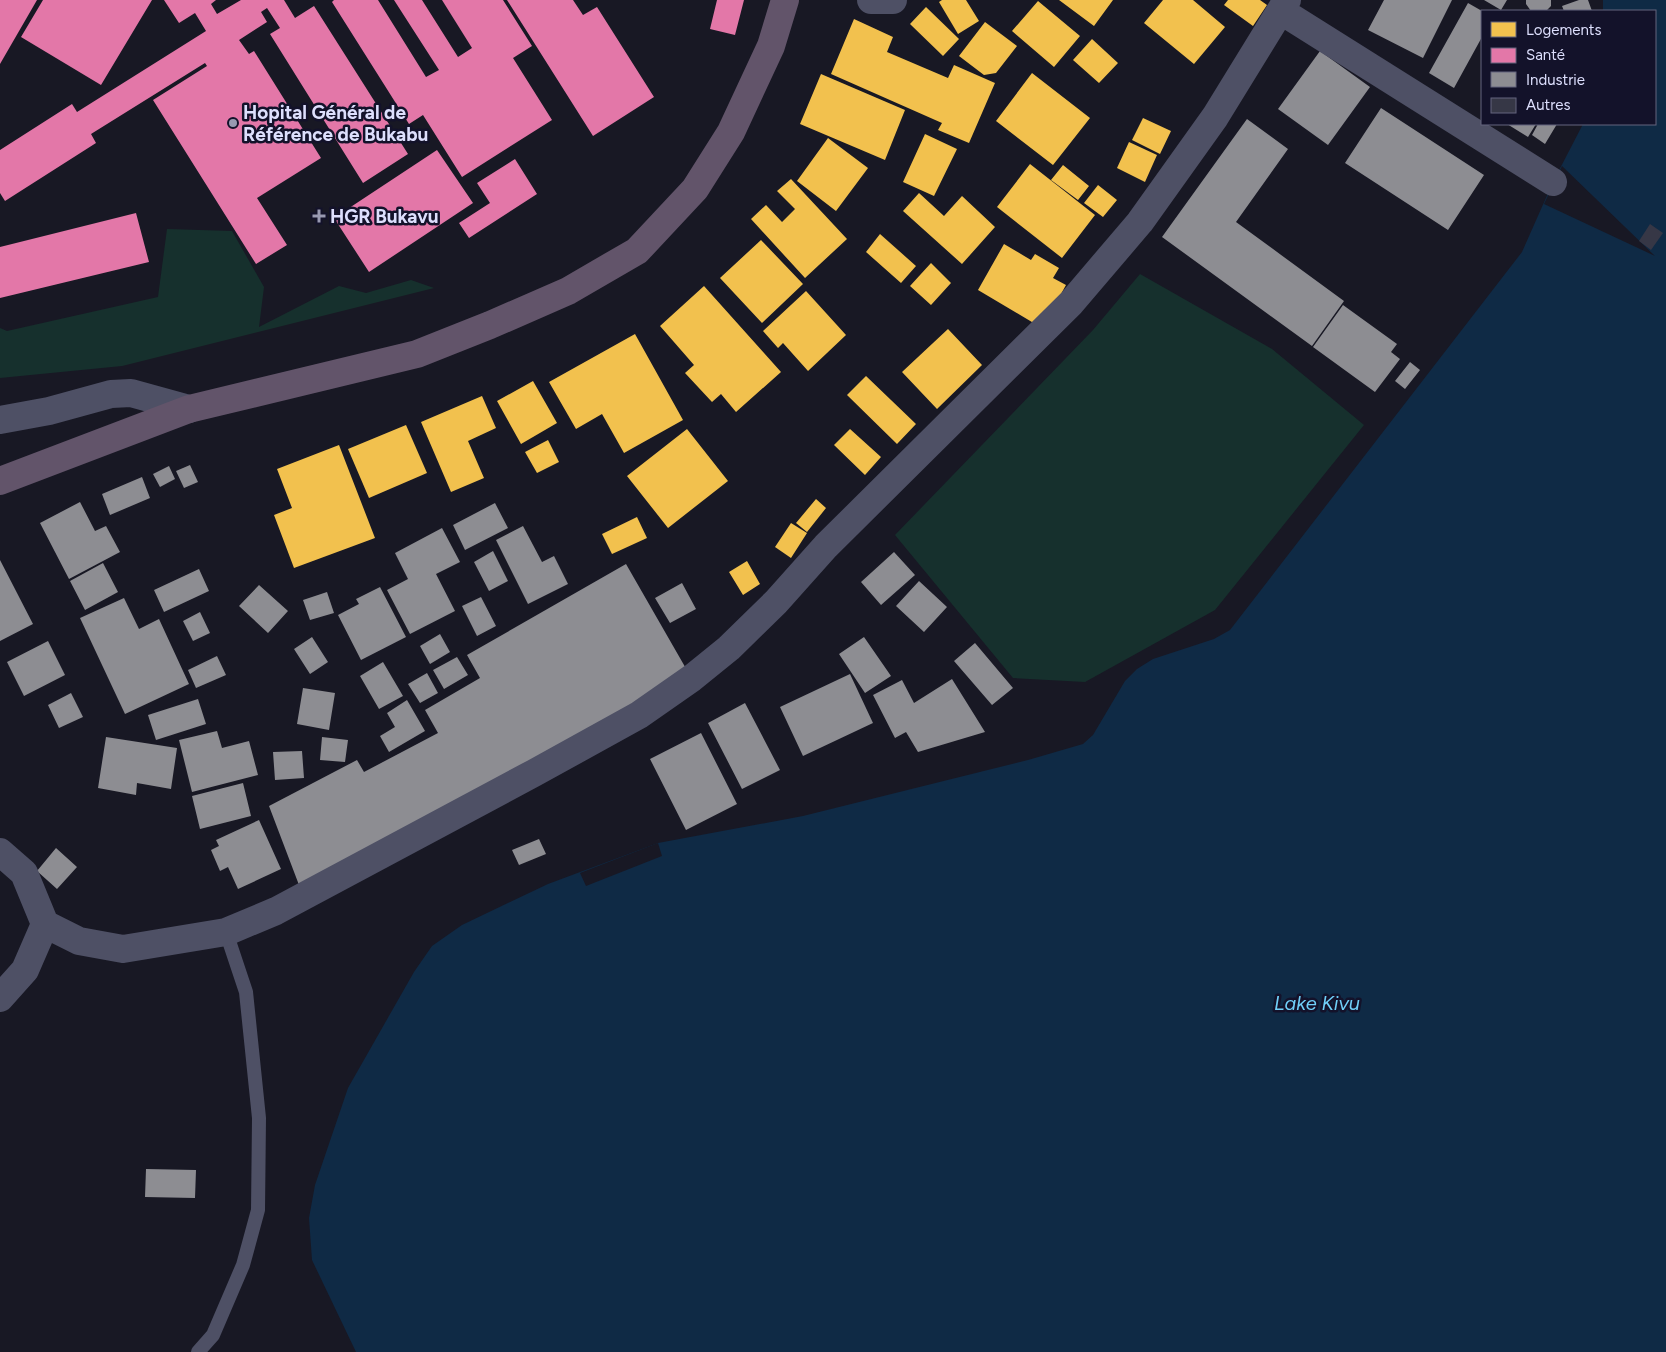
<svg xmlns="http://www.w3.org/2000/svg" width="1666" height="1352" font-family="Figtree,sans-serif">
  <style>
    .green { fill: #16302d }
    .water { fill: #0f2a45 }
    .pier { fill: #181824 }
    .homes { fill: #f2c14e }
    .health { fill: #e377a8 }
    .industry { fill: #8d8d92 }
    .building { fill: #363746 }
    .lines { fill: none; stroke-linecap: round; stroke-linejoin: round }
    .lane { stroke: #4e5065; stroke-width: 14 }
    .street { stroke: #4e5065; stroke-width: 28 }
    .highway { stroke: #62546a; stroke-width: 28 }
    .poi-dot { fill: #9899b1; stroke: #13122a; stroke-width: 2 }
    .labels { text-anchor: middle; stroke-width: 5; stroke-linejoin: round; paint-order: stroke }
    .poi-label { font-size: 19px; font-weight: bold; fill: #dddffd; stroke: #13122a; text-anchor: start }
    .water-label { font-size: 20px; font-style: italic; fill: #70cff8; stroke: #13122a }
  </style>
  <rect width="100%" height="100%" fill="#181824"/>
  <!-- green -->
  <path class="green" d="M167,229L232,231L264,287L259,327L339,286L366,293L411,280L434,288L122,366L0,378V328L7,331L158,297Z
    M1140,274L1272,349L1364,425L1215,610L1085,682L1013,678L895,535L1093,330Z"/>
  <!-- water -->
  <path class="water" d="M1603,0H1666V1352H356L312,1260L309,1218L315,1185L348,1088L414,972L432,946L462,925L548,884L658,843L803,816L1028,760L1083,744L1093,735L1125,681L1137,669L1153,659L1214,639L1230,630L1522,252L1553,182L1583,124H1655V11H1603Z"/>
  <!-- pier -->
  <path class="pier" d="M1562,166L1655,256L1544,204Z
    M658,843L662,856L586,886L580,873Z"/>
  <!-- homes -->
  <path class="homes" d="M942,0H966L979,21L958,34L939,2Z
    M1059,0H1113L1094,26Z
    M1163,0H1193L1225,27L1194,64L1144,23Z
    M1228,0H1260L1267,5L1253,26L1224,5Z
    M1038,1L1080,36L1054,67L1012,31Z
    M926,7L959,39L943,56L910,24Z
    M854,19L893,37L887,52L948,78L954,65L995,83L969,143L938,130L942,123L831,74Z
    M985,22L1017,46L996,73L984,75L959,56Z
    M1092,39L1118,63L1099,83L1073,60Z
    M1032,73L1090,118L1053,165L996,121Z
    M821,74L905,110L885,160L800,124Z
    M1143,118L1171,131L1160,154L1132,140Z
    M925,134L957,149L934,196L903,182Z
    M828,138L868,168L836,211L797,181Z
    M1129,142L1157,155L1145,182L1117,168Z
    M1030,164L1095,215L1062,258L997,207Z
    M1063,165L1089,186L1078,200L1051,180Z
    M791,179L847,239L805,278L751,219L766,205L782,222L795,209L777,191Z
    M1098,185L1117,200L1103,217L1084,203Z
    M919,193L944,216L962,196L995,227L962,264L903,211Z
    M880,234L916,266L901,283L866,252Z
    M761,240L803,284L762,323L720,278Z
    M1004,244L1031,260L1035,254L1059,268L1053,278L1066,285L1042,328L978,290Z
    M931,263L951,283L931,305L910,286Z
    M704,286L781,372L736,412L721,394L712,402L685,373L694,365L660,326Z
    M806,291L846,335L808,371L783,343L778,348L763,331Z
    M948,329L982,365L937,409L902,372Z
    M635,334L683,420L624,453L602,414L576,429L549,382Z
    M866,376L916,424L897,444L847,395Z
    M533,381L557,423L521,444L497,401Z
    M482,396L496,428L468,441L484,478L451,492L421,422Z
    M406,425L427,473L369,498L348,449Z
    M687,429L728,481L668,528L627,476Z
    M850,429L881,457L865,475L834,445Z
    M548,440L559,462L537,473L525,452Z
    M339,445L375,538L294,568L274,515L292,508L277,469Z
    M816,499L826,508L807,532L796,523Z
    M637,517L647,538L612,554L602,534Z
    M791,523L807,533L791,558L775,547Z
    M747,561L760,584L743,595L729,572Z"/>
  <!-- health -->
  <path class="health" d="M0,0H37L0,64Z
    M43,0H152L101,85L21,37Z
    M164,0H216L211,4L217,14L241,0H284L295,18L314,6L408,154L363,183L270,34L280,28L267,8L261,12L267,22L239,40L249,54L254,51L321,158L257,198L287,245L256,264L153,100L207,66L205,63L91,134L96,143L5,201L0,193V150L72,104L77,112L206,31L195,13L179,23Z
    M334,0H378L426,77L439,70L394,0H422L458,57L472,48L442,0H503L532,46L513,58L552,120L462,177L423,115L409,124L332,2Z
    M507,0H573L583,15L597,7L654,97L593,136Z
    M717,0H744L735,35L710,29Z
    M437,150L473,203L369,272L334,218Z
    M515,159L537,194L469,238L459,223L490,203L477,183Z
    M136,213L149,262L0,298V247Z"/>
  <!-- industry -->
  <path class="industry" d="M1384,0H1452L1423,58L1368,30Z
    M1484,0H1507L1501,10Z
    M1526,0H1551V6L1546,11H1531L1526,4Z
    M1579,0H1588L1592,11H1564L1562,6Z
    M1468,3L1482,11V37L1454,88L1429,73Z
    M1320,51L1370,87L1328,145L1278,109Z
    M1381,108L1484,175L1448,230L1345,163Z
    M1247,119L1288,149L1236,222L1344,301L1312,346L1162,237Z
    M1507,124H1536L1528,137Z
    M1538,124H1557L1545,144L1532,135Z
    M1343,305L1397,344L1391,352L1400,359L1375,392L1313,347Z
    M1410,362L1420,370L1405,389L1395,381Z
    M190,465L198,482L184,488L176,471Z
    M169,466L175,479L160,487L153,474Z
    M142,477L150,498L110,515L102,494Z
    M80,502L95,531L106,526L120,552L69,579L40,523Z
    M495,503L508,528L465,550L453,525Z
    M523,526L542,562L554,556L568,584L528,604L496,540Z
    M442,528L460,562L436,574L455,611L410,634L387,590L408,579L395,553Z
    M493,551L508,581L489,591L474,562Z
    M894,552L915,575L881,605L861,582Z
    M0,560L33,624L0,641Z
    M103,563L118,592L85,610L70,581Z
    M626,564L688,672L473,795L299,885L269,806L357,760L364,772L438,733L425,710L480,678L467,655Z
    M199,569L209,591L164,612L154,590Z
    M919,581L947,607L924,632L896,606Z
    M682,583L696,609L670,623L655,598Z
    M259,585L288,611L268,633L239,606Z
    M380,587L406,637L361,660L338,615L359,604L356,599Z
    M327,592L334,613L310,620L303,600Z
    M481,597L496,626L477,636L462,606Z
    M124,598L139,629L159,619L189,684L125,714L80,618Z
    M200,612L210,633L193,641L183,621Z
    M440,634L450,652L430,664L420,646Z
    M312,637L328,662L310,674L294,649Z
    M864,637L891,676L865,693L839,654Z
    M48,641L65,675L24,696L7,662Z
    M975,643L1013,688L992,705L954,661Z
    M217,656L226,675L196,688L188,670Z
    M457,657L468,675L444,689L433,670Z
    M383,662L403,696L379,709L360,676Z
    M427,673L438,693L420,703L408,684Z
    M850,674L873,723L803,756L780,707Z
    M952,679L985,732L918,752L906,732L895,738L873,695L902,680L914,703Z
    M303,688L335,693L329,730L297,724Z
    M71,693L83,717L59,728L48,705Z
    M198,699L206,724L156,740L148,715Z
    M407,700L425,731L389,752L380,736L395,727L387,713Z
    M745,703L780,770L742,789L708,723Z
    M217,731L222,748L249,741L258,775L192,792L179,740Z
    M701,733L737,804L686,830L650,759Z
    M106,737L177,748L171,789L137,783L136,795L98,788Z
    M322,737L348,740L345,762L320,760Z
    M302,751L304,778L275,780L273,752Z
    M243,783L251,816L200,829L192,796Z
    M259,820L281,869L238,889L228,867L220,871L211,850L219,846L216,840Z
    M539,839L546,854L519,865L512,850Z
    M56,848L77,867L57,889L37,871Z
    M146,1169L196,1170L195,1198L145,1197Z"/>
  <!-- building -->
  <path class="building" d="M1650,224L1663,233L1651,250L1639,241Z"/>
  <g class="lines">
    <!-- lane -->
    <path class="lane" d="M198,1352L213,1335L243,1265L258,1210L259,1118L246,992L226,932"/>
    <!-- street -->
    <path class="street" d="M871,0H893
      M1281,11L1553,182
      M0,420L49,411L111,394L131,393L189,409
      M0,852L24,873L45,924L25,970L0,998
      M45,924L79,941L123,949L226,932L276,911L534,773L639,715L692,678L729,648L776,602L826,546L1071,303L1140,222L1215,117L1287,0"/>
    <!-- highway -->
    <path class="highway" d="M0,481L189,409L417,354L490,325L568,291L637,251L695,189L731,132L771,46L785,0"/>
  </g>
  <!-- markers -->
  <g class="poi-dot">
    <circle cx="233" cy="123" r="5"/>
    <path d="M316.5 208.5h5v5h5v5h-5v5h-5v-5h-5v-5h5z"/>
  </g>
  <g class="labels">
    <!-- poi labels -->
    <g class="poi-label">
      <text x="243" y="119">Hopital Général de<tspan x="243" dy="22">Référence de Bukabu</tspan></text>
      <text x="330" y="223">HGR Bukavu</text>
    </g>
    <!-- water labels -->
    <g class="water-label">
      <text x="1317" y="1010">Lake Kivu</text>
    </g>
  </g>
  <!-- legend -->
  <rect x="1481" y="10" width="175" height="115" fill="#13122a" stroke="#64647e"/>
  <rect x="1491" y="22" width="25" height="15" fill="#f2c14e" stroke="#64647e"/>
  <text x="1526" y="35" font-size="15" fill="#dddffd">Logements</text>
  <rect x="1491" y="48" width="25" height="15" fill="#e377a8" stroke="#64647e"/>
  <text x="1526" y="60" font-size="15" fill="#dddffd">Santé</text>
  <rect x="1491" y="72" width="25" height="15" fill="#8d8d92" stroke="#64647e"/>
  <text x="1526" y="85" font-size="15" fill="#dddffd">Industrie</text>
  <rect x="1491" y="98" width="25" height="15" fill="#363746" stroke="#64647e"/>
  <text x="1526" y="110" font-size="15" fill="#dddffd">Autres</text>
</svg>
